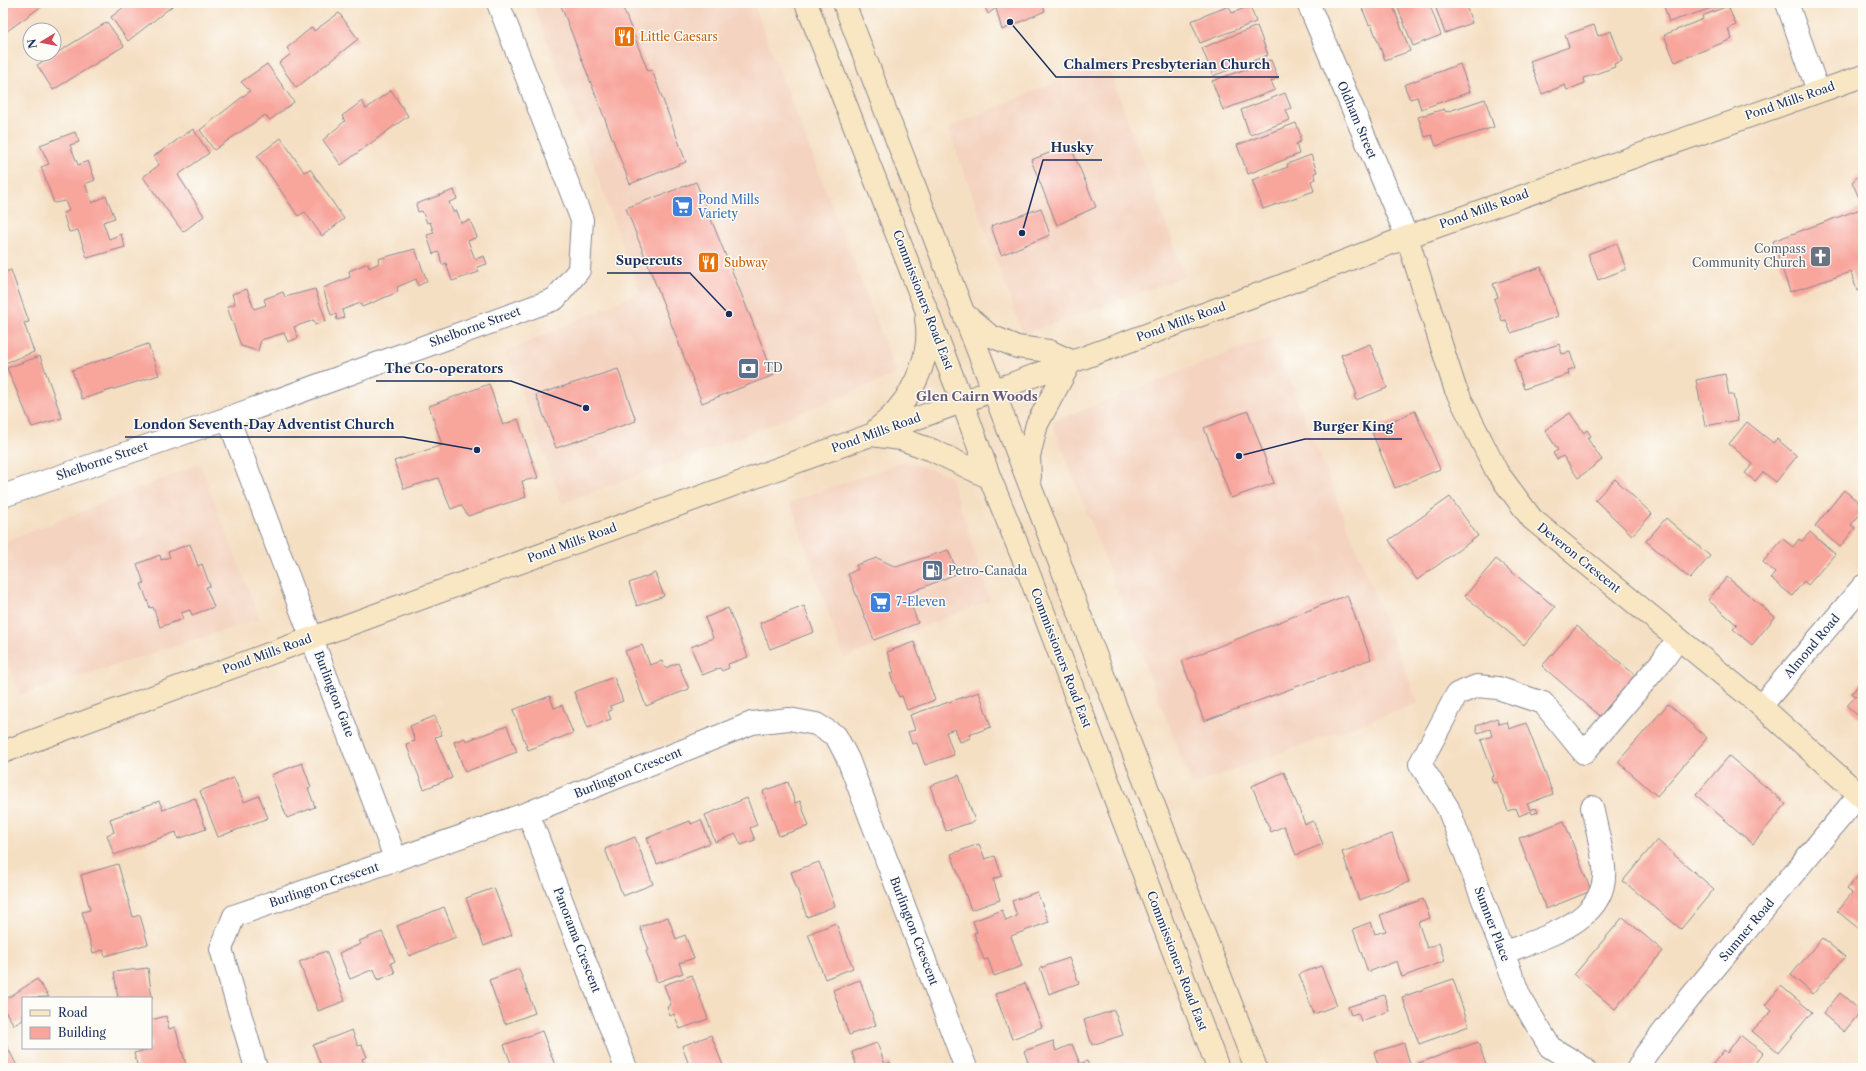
<svg xmlns="http://www.w3.org/2000/svg" width="1866" height="1071" font-family="'Libre Caslon Text',serif">
  <style>
    .built { fill: #f4d3c0 }
    .building { fill: #f8a59c }
    .lines { fill: none; stroke-linecap: round; stroke-linejoin: round }
    .street-casing { stroke: #888790; stroke-width: 24 }
    .secondary-casing { stroke: #888790; stroke-width: 24 }
    .street { stroke: #fff; stroke-width: 22 }
    .secondary { stroke: #f9e7c3; stroke-width: 22 }
    .labels { text-anchor: middle; stroke-width: 3; stroke-linejoin: round; paint-order: stroke }
    .food-label { font-size: 12px; fill: #c56008; stroke: #fdfcf7; text-anchor: start }
    .street-label { font-size: 12px; fill: #1b2f5e; stroke: #fdfcf7 }
    .shop-label { font-size: 12px; fill: #366cbe; stroke: #fdfcf7; text-anchor: start }
    .worship-label { font-size: 12px; fill: #5b616d; stroke: #fdfcf7; text-anchor: end }
    .service-label { font-size: 12px; fill: #4e5e75; stroke: #fdfcf7; text-anchor: start }
    .neighbourhood-label { font-size: 13px; font-weight: bold; fill: #685874; stroke: #fdfcf7 }
    .leader { fill: none; stroke: #1b2f5e; stroke-width: 1.5 }
    .callout-dot { fill: #1b2f5e; stroke: #fdfcf7; stroke-width: 1.5 }
    .callout-label { font-size: 13px; text-anchor: middle; font-weight: bold; fill: #1b2f5e; stroke: #fdfcf7; stroke-width: 3; stroke-linejoin: round; paint-order: stroke }
  </style>
  <rect width="100%" height="100%" fill="#fdfcf7"/>
  <filter id="ink" filterUnits="userSpaceOnUse"><feTurbulence type="fractalNoise" baseFrequency=".025" numOctaves="2"/><feDisplacementMap in="SourceGraphic" scale="8" xChannelSelector="R" yChannelSelector="G"/><feConvolveMatrix kernelMatrix="1 2 1 2 8 2 1 2 1" color-interpolation-filters="sRGB"/></filter>
  <filter id="wash" filterUnits="userSpaceOnUse"><feTurbulence type="fractalNoise" baseFrequency=".012" numOctaves="4" result="noise"/><feDisplacementMap in="SourceGraphic" scale="16" xChannelSelector="R" yChannelSelector="G"/><feGaussianBlur stdDeviation="0.9" result="paint"/><feColorMatrix in="noise" values="0 0 0 0 0 0 0 0 0 0 0 0 0 0 0 0 0 1.4 0 .05"/><feComposite in="paint" operator="in"/></filter>
  <g filter="url(#wash)">
    <rect width="100%" height="100%" fill="#f5dfc3"/>
    <!-- built -->
    <path class="built" d="M533,3H753L897,374L702,452L562,503L506,352L640,292Z
      M1106,60L1185,276L1023,334L948,128Z
      M1272,336L1418,703L1192,785L1052,422Z
      M906,461L950,476L990,600L844,658L790,502Z
      M200,464L260,619L20,695L3,649V543Z"/>
    <g id="blocks">
      <!-- building -->
      <path class="building" d="M3,3H46L3,34Z
        M129,3H176L128,41L111,17Z
        M560,3H621L648,71L652,70L686,162L630,184Z
        M983,3H1042L1045,11L1002,30L996,8L988,14Z
        M1360,3H1392L1410,51L1385,60L1371,24L1369,25Z
        M1396,3H1429L1441,35L1413,46Z
        M1434,3H1465L1472,23L1445,33Z
        M1663,3H1720L1721,5L1669,22Z
        M1229,6L1232,13L1250,6L1256,22L1200,43L1191,21Z
        M1728,6L1736,25L1728,29L1732,39L1675,62L1664,35L1703,19L1702,16Z
        M339,13L358,39L296,88L279,63L291,54L287,48L312,27L314,31Z
        M107,22L124,46L53,90L37,65Z
        M1594,25L1598,36L1611,31L1622,61L1614,64L1615,67L1584,78L1585,83L1567,90L1565,85L1542,94L1530,61L1569,47L1565,35Z
        M1257,26L1268,55L1213,76L1202,48Z
        M1271,60L1278,78L1271,81L1275,90L1223,110L1212,81Z
        M267,64L294,102L270,120L265,115L214,150L200,130L250,91L241,82Z
        M1460,64L1470,92L1421,109L1417,97L1410,99L1404,85Z
        M391,90L408,116L341,165L323,140L345,121L342,116L362,101L366,109Z
        M1285,93L1291,108L1286,110L1290,120L1250,135L1241,110Z
        M1485,99L1494,127L1436,146L1432,135L1425,137L1418,117L1444,109L1446,112Z
        M1296,123L1301,136L1299,137L1301,141L1296,144L1299,154L1248,174L1237,145Z
        M193,129L209,153L178,175L204,216L183,232L143,177L159,165L154,156Z
        M75,132L79,142L70,145L78,165L88,161L95,180L85,184L92,203L106,196L115,218L103,222L109,239L121,234L125,247L87,258L78,230L69,232L63,213L69,211L65,201L54,203L41,167L49,164L40,145Z
        M281,138L304,172L310,169L344,219L322,236L305,212L298,216L257,156Z
        M1070,145L1096,207L1057,225L1031,160Z
        M1311,155L1317,172L1314,173L1316,179L1311,181L1314,191L1263,209L1252,180L1288,167L1287,164Z
        M1863,172V207L1852,182Z
        M696,182L774,375L702,403L626,208Z
        M454,190L457,199L449,202L453,212L457,211L461,223L470,220L477,237L468,241L475,259L484,256L487,264L477,267L479,272L452,281L446,263L442,265L439,252L433,254L427,235L434,233L430,222L427,223L422,211L418,212L416,204Z
        M1041,208L1050,235L1001,255L991,226Z
        M1863,208V289L1857,291L1851,272L1790,292L1773,241Z
        M1617,243L1626,269L1598,280L1588,254Z
        M415,249L427,281L418,286L416,279L397,287L398,292L362,307L360,303L342,310L344,318L337,320L336,314L331,315L323,288L350,277L349,271L368,263L369,268L379,263L378,259Z
        M1541,267L1558,316L1511,333L1506,320L1502,321L1494,299L1498,297L1493,284Z
        M11,270L29,322L24,323L34,352L5,363L3,358V273Z
        M247,289L254,309L266,305L264,299L283,292L285,297L315,289L326,321L315,325L314,320L294,327L298,338L288,342L284,333L261,340L258,351L241,346L227,307L235,304L232,294Z
        M148,344L159,375L82,399L72,370Z
        M1370,344L1387,388L1356,400L1354,395H1357L1341,355Z
        M1559,344L1562,354L1570,352L1575,368L1568,370L1569,374L1524,389L1514,359Z
        M40,356L62,418L32,427L7,368Z
        M618,369L636,421L556,448L536,395Z
        M1725,374L1729,395H1733L1738,420L1705,426L1696,380Z
        M489,384L503,425L518,419L538,478L522,481L526,497L468,516L461,505L451,509L438,478L404,489L394,461L442,445L429,406Z
        M1248,411L1274,483L1231,498L1204,428Z
        M1415,411L1440,469L1395,488L1371,430Z
        M1570,413L1584,433L1587,430L1591,436L1587,438L1602,460L1578,478L1563,456L1557,459L1553,453L1558,450L1545,430Z
        M1747,422L1773,443L1777,439L1797,456L1776,482L1763,472L1755,481L1745,473L1753,464L1729,444Z
        M1615,479L1652,514L1632,535L1595,500Z
        M1844,490L1863,506V511L1851,525L1855,528L1840,547L1815,526Z
        M1450,497L1478,536L1417,580L1389,540Z
        M1666,518L1710,556L1690,579L1646,541Z
        M1810,532L1835,554L1808,585L1804,581L1792,596L1771,578L1775,573L1763,562L1783,539L1793,547L1799,539L1802,541Z
        M190,544L198,566L202,564L210,586L206,587L214,607L192,615L190,610L181,613L183,619L160,627L153,607L150,608L141,584L144,583L137,564L160,555L161,560L170,557L168,552Z
        M948,550L958,573L907,594L918,623L874,640L848,574L858,569L856,565L877,558L896,567Z
        M1496,559L1555,607L1524,645L1465,596Z
        M655,573L664,596L637,606L629,583Z
        M1727,577L1775,617L1752,645L1733,629L1737,625L1708,600Z
        M1347,595L1371,659L1204,721L1182,661Z
        M804,606L814,632L770,649L760,623Z
        M728,608L748,657L728,664L729,668L722,671L720,668L702,675L691,647L713,638L705,618Z
        M1577,626L1635,675L1600,716L1542,666Z
        M914,642L935,700L907,710L902,696L899,697L890,673L894,672L887,652Z
        M642,645L650,665L662,661L665,668L678,663L689,689L646,706L625,651Z
        M614,677L623,701L610,706L612,710L608,712L611,719L588,728L574,692Z
        M1863,680V720L1847,706L1856,696L1852,693Z
        M979,692L991,727L969,735L971,738L960,742L955,729L946,732L954,755L925,765L917,743L912,744L908,732L915,730L910,715Z
        M550,696L554,708L562,705L573,733L528,750L513,710Z
        M1668,704L1707,738L1657,796L1618,762Z
        M435,716L442,735L435,737L452,778L424,789L406,744L415,741L410,726Z
        M1497,718L1499,724L1507,722L1509,729L1526,723L1553,794L1527,804L1530,810L1536,808L1538,812L1532,814L1531,811L1519,816L1516,808L1508,811L1497,782L1493,783L1491,777L1494,776L1481,740L1492,736L1490,729L1478,733L1476,726Z
        M507,726L517,752L465,772L454,742L465,738L466,741Z
        M1729,756L1786,804L1753,844L1696,795Z
        M302,763L311,787L308,788L315,807L287,818L271,775Z
        M1284,772L1305,824L1313,821L1323,844L1296,855L1284,826L1271,832L1252,786Z
        M959,775L975,821L946,831L930,786Z
        M234,778L244,802L259,796L268,818L218,837L200,791Z
        M788,782L795,803L800,801L809,826L779,836L763,791Z
        M195,798L206,829L178,839L176,832L114,855L107,835L114,832L110,819L159,801L163,810Z
        M747,798L757,825L750,828L755,840L741,845L736,834L715,842L705,815Z
        M701,820L710,843L657,864L647,838L690,821L691,824Z
        M1564,821L1591,891L1546,909L1519,838Z
        M1392,834L1409,882L1359,900L1342,852Z
        M635,837L653,884L623,896L605,849Z
        M1657,840L1714,889L1681,929L1623,881Z
        M979,844L985,859L995,856L1002,876L993,879L1000,900L971,910L951,854Z
        M819,862L835,906L807,917L791,872Z
        M118,864L133,917L140,915L148,944L105,956L103,950L93,953L82,912L90,910L81,875Z
        M1863,870V922L1858,928L1837,911L1852,893L1847,889Z
        M494,888L512,935L484,946L466,898Z
        M1037,892L1049,922L1011,936L1022,966L994,976L988,959L984,960L974,933L977,932L973,921L1002,910L1006,921L1017,916L1012,901Z
        M1423,899L1430,918L1418,922L1427,948L1439,943L1445,961L1402,977L1397,961L1368,972L1353,929L1371,922L1375,934L1386,931L1380,915Z
        M444,907L456,937L409,956L397,926Z
        M668,917L676,939L685,935L694,958L679,963L683,973L657,982L646,951L649,950L640,927Z
        M1623,917L1663,951L1615,1009L1574,975Z
        M836,923L853,968L825,979L808,934Z
        M382,932L395,961L391,963L395,973L378,980L374,969L350,979L339,953L361,944L359,941Z
        M1822,938L1845,957L1813,994L1791,975Z
        M326,951L345,1001L318,1011L299,962Z
        M1069,958L1079,983L1049,994L1040,968Z
        M1321,966L1337,1005L1314,1014L1299,974Z
        M148,968L152,998H118L114,972Z
        M519,969L535,1013L505,1024L489,980Z
        M692,975L708,1019L680,1029L674,1014L670,1016L667,1007L671,1005L664,985Z
        M37,979L49,997L23,998V1020L14,1025L3,1008V1001Z
        M1453,979L1469,1026L1419,1044L1402,997Z
        M860,980L876,1025L849,1035L833,990Z
        M1025,983L1042,1027L1012,1039L995,994Z
        M1781,986L1812,1012L1778,1053L1752,1031L1772,1011L1765,1005Z
        M1840,993L1861,1011L1844,1032L1823,1014Z
        M1384,995L1389,1011L1361,1021L1358,1013L1351,1015L1348,1007Z
        M1114,1010L1123,1035L1092,1045L1084,1020Z
        M166,1016L169,1029L175,1027L187,1068H138L134,1053L146,1050V1048H151V1020Z
        M352,1030L358,1046L362,1045L367,1057L362,1059L366,1068H322L313,1045Z
        M542,1031L556,1068H513L504,1045Z
        M711,1035L724,1068H690L682,1046Z
        M1740,1035L1763,1053L1751,1068H1710L1724,1050L1727,1053Z
        M3,1038L18,1068H3Z
        M1053,1041L1056,1051L1072,1044L1080,1064L1087,1061L1090,1068H1030L1024,1051Z
        M1478,1042L1487,1068H1417L1416,1064Z
        M877,1043L885,1064L890,1062L891,1068H857L852,1052Z
        M1404,1043L1411,1068H1379L1374,1052Z"/>
    </g>
  </g>
  <g filter="url(#ink)">
    <use href="#blocks" fill-opacity="0" stroke="#888790" stroke-width="1"/>
    <g class="lines">
      <defs>
        <path id="street" d="M1308,3L1407,237
          M1787,3L1818,91
          M228,418L396,860
          M3,496L228,418L555,299L579,270L582,220L498,3
          M1761,706L1863,586
          M528,813L626,1068
          M1503,953C1543,937 1609,922 1604,867C1602,847 1596,827 1592,807
          M256,1068L221,949L234,916L528,813L752,723L789,719L816,724L836,736L848,759L966,1068
          M1584,1068L1550,1047L1520,997L1448,808L1420,764L1457,694L1477,686L1498,688L1543,703L1584,753L1663,660L1678,639
          M1638,1068L1646,1054L1693,994L1859,795"/>
        <path id="secondary" d="M806,3L962,401L990,478L1024,561L1218,1068
          M844,3L1064,574L1256,1068
          M1407,237L1455,388L1497,472L1532,519L1761,706L1863,798
          M967,316L989,335L1017,347L1049,351L1071,361
          M878,428C884,423 891,418 896,411C917,387 932,351 926,319
          M872,435L901,439L932,450L990,478
          M1030,477L1029,456L1037,424L1071,361
          M3,752L312,638L1278,287L1407,237L1863,76"/>
      </defs>
      <!-- street casing -->
      <use href="#street" class="street-casing"/>
      <!-- secondary casing -->
      <use href="#secondary" class="secondary-casing"/>
      <!-- street -->
      <use href="#street" class="street"/>
      <!-- secondary -->
      <use href="#secondary" class="secondary"/>
    </g>
  </g>
  <!-- icons -->
  <defs>
    <symbol id="restaurant-square" viewBox="-11 -11 22 22"><rect x="-9" y="-9" width="18" height="18" rx="4" fill="#e8710a" stroke="#fdfcf7"/><path d="M-5-6h1v4h1v-4h1v4h1v-4h1v5L-1.5 .5V6h-2V.5L-5-1ZM5-6V6H3V1.5H1.5Q1.5-4 5-6Z" fill="#fff"/></symbol>
    <symbol id="supermarket-square" viewBox="-11 -11 22 22"><rect x="-9" y="-9" width="18" height="18" rx="4" fill="#3f7fe0" stroke="#fdfcf7"/><path d="M-6-5.5h2.5l.6 2H6L4.5 2H-2.5L-4.4-4H-6ZM-1.5 3.2a1.3 1.3 0 1 0 .1 0ZM3 3.2a1.3 1.3 0 1 0 .1 0Z" fill="#fff"/></symbol>
    <symbol id="church-square" viewBox="-11 -11 22 22"><rect x="-9" y="-9" width="18" height="18" rx="4" fill="#6b7280" stroke="#fdfcf7"/><path d="M-1.2-6h2.4v3.5h3.3v2.4h-3.3V6h-2.4V-.1h-3.3v-2.4h3.3Z" fill="#fff"/></symbol>
    <symbol id="bank-square" viewBox="-11 -11 22 22"><rect x="-9" y="-9" width="18" height="18" rx="4" fill="#5c6f8a" stroke="#fdfcf7"/><path d="M-6-4H6V4H-6ZM0-2.3a2.3 2.3 0 1 0 0 4.6a2.3 2.3 0 1 0 0-4.6Z" fill="#fff"/></symbol>
    <symbol id="fuel-square" viewBox="-11 -11 22 22"><rect x="-9" y="-9" width="18" height="18" rx="4" fill="#5c6f8a" stroke="#fdfcf7"/><path d="M-5.5-6h7V0h2V4h1.3V-2.5L3-4.5l.8-.8L6-3V5H2.5V1h-1V6h-7ZM-4.2-4.7v3.2H.2V-4.7Z" fill="#fff"/></symbol>
  </defs>
  <g fill-rule="evenodd">
    <use href="#restaurant-square" x="612" y="24" width="25" height="25"/>
    <use href="#supermarket-square" x="670" y="194" width="25" height="25"/>
    <use href="#church-square" x="1808" y="244" width="25" height="25"/>
    <use href="#restaurant-square" x="696" y="250" width="25" height="25"/>
    <use href="#bank-square" x="736" y="356" width="25" height="25"/>
    <use href="#fuel-square" x="920" y="558" width="25" height="25"/>
    <use href="#supermarket-square" x="868" y="590" width="25" height="25"/>
  </g>
  <g class="labels">
    <!-- food labels -->
    <g class="food-label">
      <text x="640" y="41">Little Caesars</text>
      <text x="724" y="267">Subway</text>
    </g>
    <!-- street labels -->
    <g class="street-label">
      <text transform="translate(1790 101) rotate(-19)" y="4">Pond Mills Road</text>
      <text transform="translate(1357 120) rotate(67)" y="4">Oldham Street</text>
      <text transform="translate(1484 209) rotate(-20)" y="4">Pond Mills Road</text>
      <text transform="translate(923 300) rotate(69)" y="4">Commissioners Road East</text>
      <text transform="translate(1181 322) rotate(-20)" y="4">Pond Mills Road</text>
      <text transform="translate(475 327) rotate(-20)" y="4">Shelborne Street</text>
      <text transform="translate(876 433) rotate(-20)" y="4">Pond Mills Road</text>
      <text transform="translate(102 461) rotate(-19)" y="4">Shelborne Street</text>
      <text transform="translate(572 543) rotate(-20)" y="4">Pond Mills Road</text>
      <text transform="translate(1579 558) rotate(39)" y="4">Deveron Crescent</text>
      <text transform="translate(1812 646) rotate(-50)" y="4">Almond Road</text>
      <text transform="translate(267 654) rotate(-20)" y="4">Pond Mills Road</text>
      <text transform="translate(1061 658) rotate(69)" y="4">Commissioners Road East</text>
      <text transform="translate(334 694) rotate(69)" y="4">Burlington Gate</text>
      <text transform="translate(628 773) rotate(-22)" y="4">Burlington Crescent</text>
      <text transform="translate(324 885) rotate(-19)" y="4">Burlington Crescent</text>
      <text transform="translate(1492 924) rotate(69)" y="4">Sumner Place</text>
      <text transform="translate(1747 930) rotate(-50)" y="4">Sumner Road</text>
      <text transform="translate(914 931) rotate(69)" y="4">Burlington Crescent</text>
      <text transform="translate(577 940) rotate(69)" y="4">Panorama Crescent</text>
      <text transform="translate(1177 961) rotate(69)" y="4">Commissioners Road East</text>
    </g>
    <!-- shop labels -->
    <g class="shop-label">
      <text x="698" y="204">Pond Mills<tspan x="698" dy="14">Variety</tspan></text>
      <text x="896" y="606">7-Eleven</text>
    </g>
    <!-- worship labels -->
    <g class="worship-label">
      <text x="1806" y="253">Compass<tspan x="1806" dy="14">Community Church</tspan></text>
    </g>
    <!-- service labels -->
    <g class="service-label">
      <text x="764" y="372">TD</text>
      <text x="948" y="575">Petro-Canada</text>
    </g>
    <!-- neighbourhood labels -->
    <g class="neighbourhood-label">
      <text x="977" y="401">Glen Cairn Woods</text>
    </g>
  </g>
  <!-- callouts -->
  <path class="leader" d="M1010 22L1056 77H1279M1022 233L1043 160H1102M729 314L690 273H607M586 408L511 381H376M477 450L403 437H125M1239 456L1305 439H1402"/>
  <g class="callout-dot">
    <circle cx="1010" cy="22" r="4"/>
    <circle cx="1022" cy="233" r="4"/>
    <circle cx="729" cy="314" r="4"/>
    <circle cx="586" cy="408" r="4"/>
    <circle cx="477" cy="450" r="4"/>
    <circle cx="1239" cy="456" r="4"/>
  </g>
  <g class="callout-label">
    <text x="1167" y="69">Chalmers Presbyterian Church</text>
    <text x="1072" y="152">Husky</text>
    <text x="649" y="265">Supercuts</text>
    <text x="444" y="373">The Co-operators</text>
    <text x="264" y="429">London Seventh-Day Adventist Church</text>
    <text x="1353" y="431">Burger King</text>
  </g>
  <!-- margin -->
  <rect width="1866" height="1071" fill="none" stroke="#fdfcf7" stroke-width="16"/>
  <!-- legend -->
  <rect x="22" y="997" width="130" height="52" fill="#fdfcf7" stroke="#a3aaba"/>
  <rect x="30" y="1010" width="20" height="6" fill="#f9e7c3" stroke="#a3aaba"/>
  <text x="58" y="1017" font-size="12" fill="#1b2f5e">Road</text>
  <rect x="30" y="1027" width="20" height="12" fill="#f8a59c" stroke="#a3aaba"/>
  <text x="58" y="1037" font-size="12" fill="#1b2f5e">Building</text>
  <!-- north arrow -->
  <g transform="translate(42 42) rotate(260)"><circle r="19" fill="#fdfcf7" stroke="#a3aaba"/>
  <path d="M0-3L7 15L0 10L-7 15Z" fill="#d1495b"/>
  <text y="-6" font-size="11" font-weight="bold" text-anchor="middle" fill="#1b2f5e">N</text>
  </g>
</svg>
